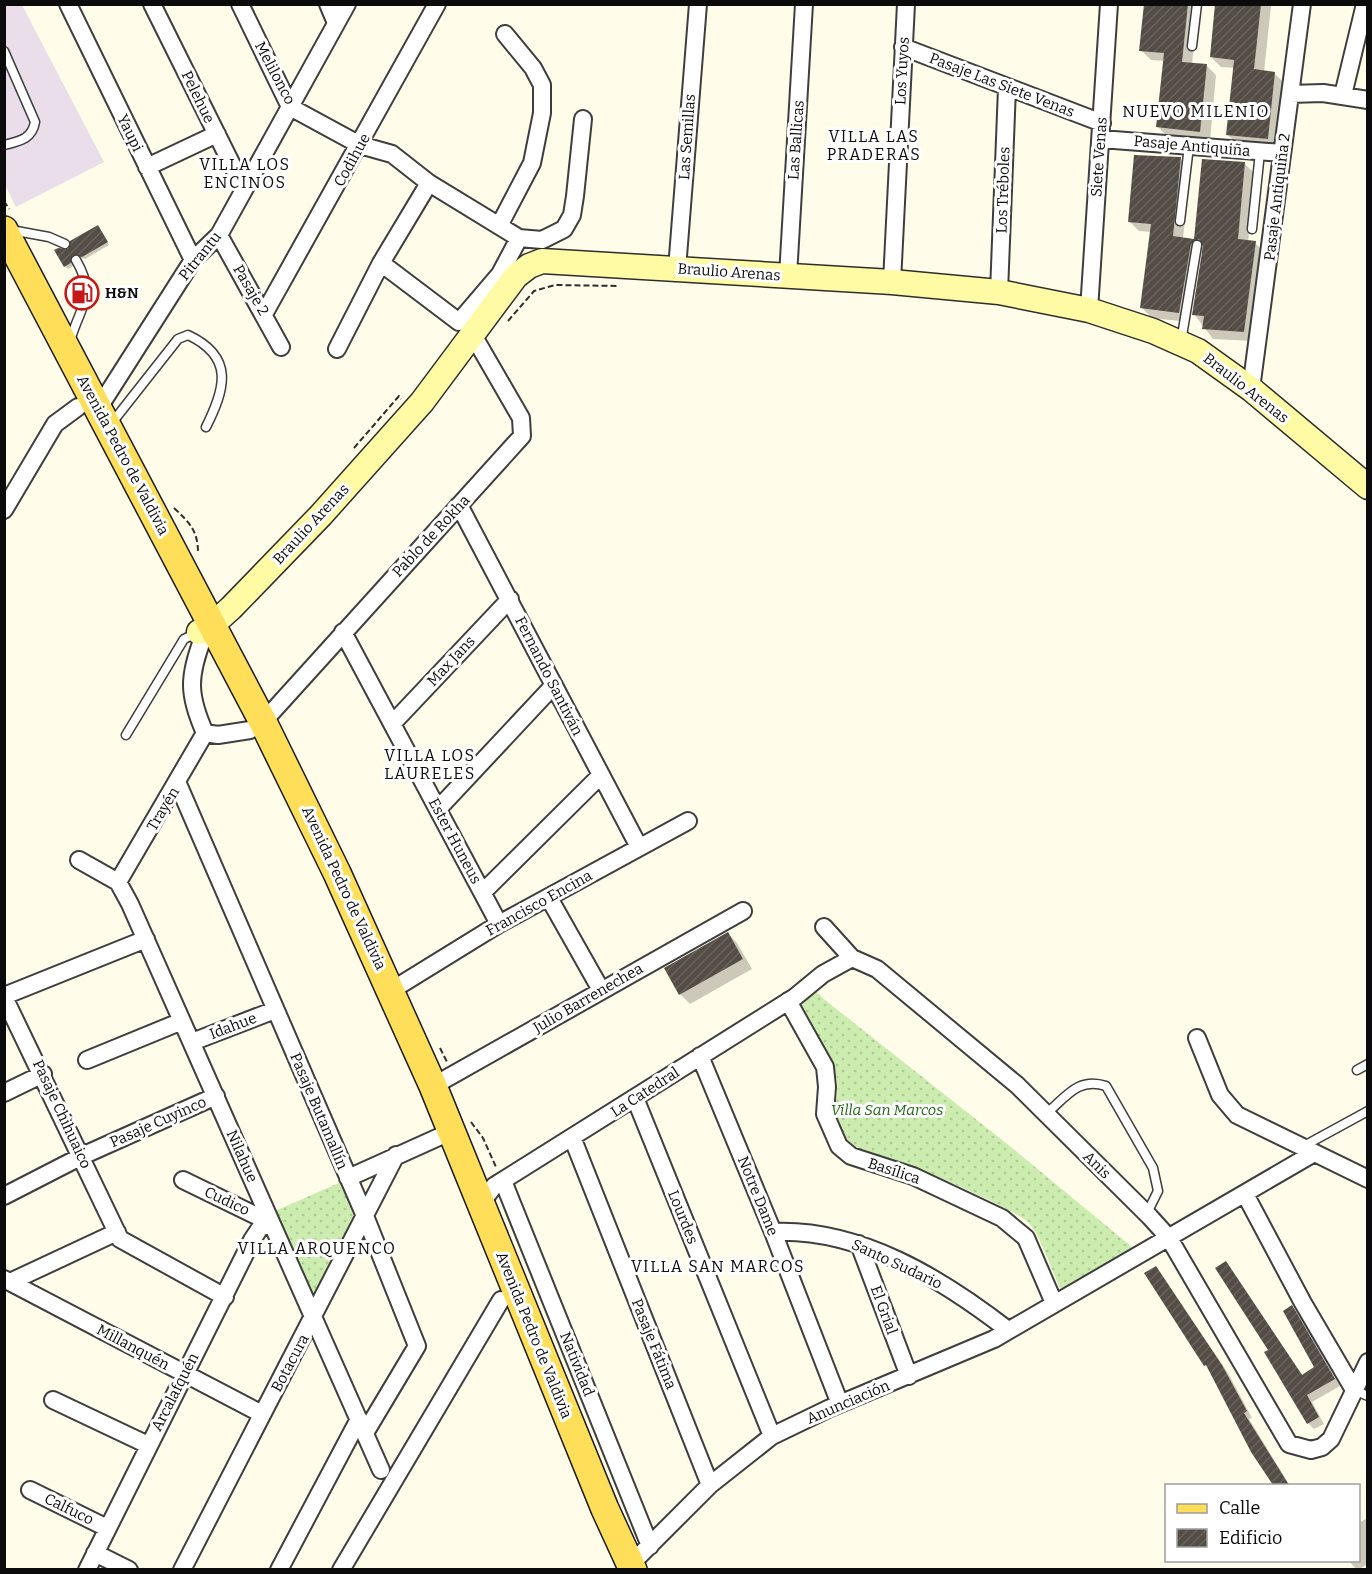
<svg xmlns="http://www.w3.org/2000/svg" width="1372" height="1574" font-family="Bitter,serif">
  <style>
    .industrial { fill: #eadeeb }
    .grass { fill: url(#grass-dots) }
    .shadow { fill: #0003 }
    .building { fill: url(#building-hatch) }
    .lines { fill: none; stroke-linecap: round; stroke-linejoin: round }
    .lane-casing { stroke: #3e3e3e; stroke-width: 11 }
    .street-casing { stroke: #3e3e3e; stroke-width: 20 }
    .secondary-casing { stroke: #2d2d2d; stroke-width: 27 }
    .primary-casing { stroke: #1c1c1c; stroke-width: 30 }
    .path { stroke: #2d2d2d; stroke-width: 2; stroke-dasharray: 6 3; stroke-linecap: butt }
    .lane { stroke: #fff; stroke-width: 8 }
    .street { stroke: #fff; stroke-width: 16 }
    .secondary { stroke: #fffaa4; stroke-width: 24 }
    .primary { stroke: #ffdf59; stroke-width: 27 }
    .labels { text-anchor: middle; stroke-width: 6; stroke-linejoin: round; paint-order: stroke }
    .street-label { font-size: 15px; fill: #0b0b0b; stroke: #fff }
    .poi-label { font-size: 15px; font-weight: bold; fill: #0b0b0b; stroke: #fff; text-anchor: start }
    .park-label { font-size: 15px; font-style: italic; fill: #236716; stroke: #fff }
    .neighbourhood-label { font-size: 16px; letter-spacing: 1.5px; fill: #0b0b0b; stroke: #fff }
  </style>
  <defs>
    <pattern id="grass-dots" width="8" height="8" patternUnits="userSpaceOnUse" patternTransform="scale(1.5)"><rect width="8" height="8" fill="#ccedaf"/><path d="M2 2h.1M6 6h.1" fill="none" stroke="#aeca95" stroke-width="1.8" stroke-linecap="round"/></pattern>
    <pattern id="building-hatch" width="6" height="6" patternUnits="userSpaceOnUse" patternTransform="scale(1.5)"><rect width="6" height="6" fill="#544d46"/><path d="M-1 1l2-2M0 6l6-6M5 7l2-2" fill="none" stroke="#68625c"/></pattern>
  </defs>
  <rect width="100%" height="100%" fill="#fffce9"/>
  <!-- industrial -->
  <path class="industrial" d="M5,5H22L104,162L16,207L5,185Z"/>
  <!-- grass -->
  <path class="grass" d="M812,987L825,1000L1011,1147L1132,1247L1063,1293C1052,1275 1042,1237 1029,1223C1018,1211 937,1176 919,1169C891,1160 861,1158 842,1133C829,1115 840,1099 837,1080C833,1053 811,1031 802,1006Z
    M341,1182L356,1218L315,1302L275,1211Z"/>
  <!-- shadow -->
  <path class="shadow" d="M1145,4H1198L1192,64L1207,66L1216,75L1210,141L1168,137L1158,127L1165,61L1151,60L1141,50Z
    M1217,4L1271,6L1264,72L1274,73L1284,83L1277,148L1238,145L1228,135L1235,68L1221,67L1211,57Z
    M1180,158L1190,168L1183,239L1195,240L1245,164L1255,174L1248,242L1255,243L1265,253L1254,341L1213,339L1194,314L1204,251L1200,254L1189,322L1152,318L1142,308L1151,232L1139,231L1129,221Z
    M100,230L109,245L85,259L75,256L73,266L68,269L65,266L69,251Z
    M728,933L737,943L752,969L690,1004L680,994Z
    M1226,1263L1303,1376L1316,1368L1292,1307L1298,1313L1340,1386L1312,1402L1324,1424L1314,1429L1308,1423Z
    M1156,1268L1228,1373L1252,1418L1249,1419L1290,1486H1274L1253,1451Z
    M1368,1518V1564L1357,1570L1348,1560H1358V1523Z"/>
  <!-- building -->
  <path class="building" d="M1144,4H1188L1182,62L1207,64L1200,132L1156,127L1164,53L1139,51Z
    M1215,4H1261L1254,69L1275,72L1268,139L1226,135L1234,60L1210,57Z
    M1134,155L1181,157L1173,236L1194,239L1202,159L1245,162L1238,239L1256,241L1244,332L1202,329L1204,316L1192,315L1203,246L1199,239L1191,244L1179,313L1140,308L1151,224L1128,222Z
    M98,225L108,242L82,257L73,255L71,263L64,267L54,250L58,248L68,249L70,241Z
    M728,932L743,959L679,995L664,968Z
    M1226,1261L1302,1375L1314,1367L1283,1311L1292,1305L1335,1379L1307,1395L1319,1417L1307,1424L1264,1352L1268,1350L1215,1268Z
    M1156,1266L1222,1365L1247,1411L1244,1413L1289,1485H1273L1251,1452L1206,1365L1204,1366L1144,1273Z"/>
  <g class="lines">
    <defs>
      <path id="lane" d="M1192,46L1197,4
        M4,51L35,122C32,139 20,141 4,145
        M1180,221L1189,146
        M1252,229L1260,152
        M11,230L49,237L65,244
        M70,341C80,306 97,296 76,260
        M1181,342L1197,245
        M111,424L178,339L188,335C235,357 225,389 206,427
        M126,735L184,639L199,632
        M1357,1070L1368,1064
        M1046,1114C1067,1096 1078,1077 1106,1086L1153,1168L1158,1191L1147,1213
        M1302,1147L1368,1111
        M1354,1390L1368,1396"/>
      <path id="street" d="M68,4L193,260
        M152,4L244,189
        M240,4L290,107L360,145L392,154L429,183L519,238L542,240L564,229L572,215L575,196L583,119
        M328,4L336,23
        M903,47L1102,123
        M1290,94L1323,93L1368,100
        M1343,95L1365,4
        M1101,139L1282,153
        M147,167L217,134
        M499,226L532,163L542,113V85L533,68L505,34
        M219,235L281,347
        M381,263L459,322L500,274L519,238
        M677,269L698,4
        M788,276L804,4
        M892,282L906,4
        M999,292L1007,88
        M1089,310L1109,4
        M264,314L437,4
        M337,349L381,263L429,183
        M1251,389L1302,4
        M98,409L193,260L219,235L347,4
        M459,505L639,847
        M4,510L55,424L78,407
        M343,632L499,924
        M203,638C188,677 188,695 205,733
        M263,722L522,436L521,418L473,335
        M392,724L510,599
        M205,733L218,735L250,730
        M178,784L365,1216L417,1346L365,1433
        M438,809L554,685
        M79,860L118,882L130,904L381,1470
        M118,882L205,733
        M483,892L600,776
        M549,898L601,990
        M824,927L852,958L877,969L1017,1085L1150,1217L1169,1238L1289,1444L1311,1450L1322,1447L1331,1439L1368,1362
        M392,990L499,924L688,821
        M4,996L146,939
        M4,997L120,1239L225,1297
        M788,1001L825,1067L827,1087L825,1114L839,1146L851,1156L913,1176L1002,1218L1026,1238L1054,1303
        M1197,1038L1220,1095L1237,1115L1368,1179
        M192,1042L275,1010
        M700,1056L773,1232L840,1404
        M87,1060L182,1021
        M433,1086L743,911
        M4,1093L43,1074
        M635,1098L772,1436
        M572,1137L710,1485
        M348,1178L450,1132
        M183,1180L271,1223
        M503,1181L650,1546
        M1245,1194L1303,1303L1354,1390
        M4,1196L82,1156L216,1096
        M480,1205L494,1186L795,997L823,974L852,958
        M773,1232C860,1228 942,1279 1008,1330
        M859,1244L909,1376
        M4,1279L262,1414
        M10,1282L117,1232
        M53,1400L148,1445
        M30,1490L107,1528
        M95,1553L129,1570
        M626,1569L710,1485L772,1436L830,1408L994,1339L1314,1153
        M87,1570L252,1240L260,1228L271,1223
        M182,1570L396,1155
        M279,1570L359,1419
        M341,1570L501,1300"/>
      <path id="secondary" d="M199,632L212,625L231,608L321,515L422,402L516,276L529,266L542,261L892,282L999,292L1089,310L1153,331L1198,351L1251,389L1368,487"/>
      <path id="primary" d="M4,230L263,722L337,873L433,1086L605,1509L633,1570"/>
    </defs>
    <!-- lane casing -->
    <use href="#lane" class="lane-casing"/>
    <!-- street casing -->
    <use href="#street" class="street-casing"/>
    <!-- secondary casing -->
    <use href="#secondary" class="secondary-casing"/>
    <!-- primary casing -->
    <use href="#primary" class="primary-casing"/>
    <!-- path -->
    <path class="path" d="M4,201L9,209
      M508,321L534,291L555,285L619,286
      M354,448L399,396L401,399
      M174,508C190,523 198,531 198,553
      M440,1048L447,1062
      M471,1122L483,1138L496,1167"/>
    <!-- lane -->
    <use href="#lane" class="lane"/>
    <!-- street -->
    <use href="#street" class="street"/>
    <!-- secondary -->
    <use href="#secondary" class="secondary"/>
    <!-- primary -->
    <use href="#primary" class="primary"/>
  </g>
  <!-- icons -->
  <defs>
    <symbol id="fuel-ring" viewBox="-11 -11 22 22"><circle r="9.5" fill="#fff" stroke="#c61817" stroke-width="1.5"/><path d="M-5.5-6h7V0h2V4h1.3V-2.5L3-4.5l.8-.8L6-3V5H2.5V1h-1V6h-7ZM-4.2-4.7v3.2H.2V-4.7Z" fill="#c61817"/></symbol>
  </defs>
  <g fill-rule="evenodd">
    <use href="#fuel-ring" x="63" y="274" width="38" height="38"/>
  </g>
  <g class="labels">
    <!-- street labels -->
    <g class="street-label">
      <text transform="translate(902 71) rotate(-87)" y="5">Los Yuyos</text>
      <text transform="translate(275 73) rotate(62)" y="5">Melilonco</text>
      <text transform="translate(1002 85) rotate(21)" y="5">Pasaje Las Siete Venas</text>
      <text transform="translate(198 97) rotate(64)" y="5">Pelehue</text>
      <text transform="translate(130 133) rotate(64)" y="5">Yaupi</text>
      <text transform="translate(687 137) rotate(-86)" y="5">Las Semillas</text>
      <text transform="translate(796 140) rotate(-86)" y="5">Las Ballicas</text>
      <text transform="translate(1192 146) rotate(5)" y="5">Pasaje Antiquiña</text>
      <text transform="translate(1099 157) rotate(-86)" y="5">Siete Venas</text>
      <text transform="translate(352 160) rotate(-61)" y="5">Codihue</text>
      <text transform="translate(1003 190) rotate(-88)" y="5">Los Tréboles</text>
      <text transform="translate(1277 197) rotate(-83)" y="5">Pasaje Antiquiña 2</text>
      <text transform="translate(200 256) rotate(-51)" y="5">Pitrantu</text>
      <text transform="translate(729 272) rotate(4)" y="5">Braulio Arenas</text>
      <text transform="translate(251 290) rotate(60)" y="5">Pasaje 2</text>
      <text transform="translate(1246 388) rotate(38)" y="5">Braulio Arenas</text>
      <text transform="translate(123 455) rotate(62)" y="5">Avenida Pedro de Valdivia</text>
      <text transform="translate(311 524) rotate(-47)" y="5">Braulio Arenas</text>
      <text transform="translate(431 536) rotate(-47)" y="5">Pablo de Rokha</text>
      <text transform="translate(451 661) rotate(-47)" y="5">Max Jans</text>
      <text transform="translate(549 676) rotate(63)" y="5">Fernando Santiván</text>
      <text transform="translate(163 809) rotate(-59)" y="5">Trayén</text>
      <text transform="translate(455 841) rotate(62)" y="5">Ester Huneus</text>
      <text transform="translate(344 888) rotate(65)" y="5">Avenida Pedro de Valdivia</text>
      <text transform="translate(539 903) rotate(-29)" y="5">Francisco Encina</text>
      <text transform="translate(588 998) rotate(-30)" y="5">Julio Barrenechea</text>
      <text transform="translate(233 1026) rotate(-21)" y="5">Idahue</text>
      <text transform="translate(645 1092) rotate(-33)" y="5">La Catedral</text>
      <text transform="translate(319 1111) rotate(67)" y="5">Pasaje Butamallín</text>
      <text transform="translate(62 1114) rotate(65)" y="5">Pasaje Chihuaico</text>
      <text transform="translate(158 1122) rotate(-24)" y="5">Pasaje Cuyinco</text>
      <text transform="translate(242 1156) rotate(66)" y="5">Nilahue</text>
      <text transform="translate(1097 1165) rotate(45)" y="5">Anis</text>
      <text transform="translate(894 1171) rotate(18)" y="5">Basílica</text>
      <text transform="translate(758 1196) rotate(68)" y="5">Notre Dame</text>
      <text transform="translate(227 1201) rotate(25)" y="5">Cudico</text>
      <text transform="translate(683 1217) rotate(68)" y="5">Lourdes</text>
      <text transform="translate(897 1264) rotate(25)" y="5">Santo Sudario</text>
      <text transform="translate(884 1310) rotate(70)" y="5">El Grial</text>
      <text transform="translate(534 1335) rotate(68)" y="5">Avenida Pedro de Valdivia</text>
      <text transform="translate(654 1344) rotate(68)" y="5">Pasaje Fátima</text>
      <text transform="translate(133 1347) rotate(28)" y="5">Millanquén</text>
      <text transform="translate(290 1363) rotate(-62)" y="5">Botacura</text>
      <text transform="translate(577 1364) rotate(68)" y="5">Natividad</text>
      <text transform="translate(175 1392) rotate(-63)" y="5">Arcalafquén</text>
      <text transform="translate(848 1402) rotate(-23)" y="5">Anunciación</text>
      <text transform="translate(69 1509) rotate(26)" y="5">Calfuco</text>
    </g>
    <!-- poi labels -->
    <g class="poi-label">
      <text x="105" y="298">H&amp;N</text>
    </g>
    <!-- park labels -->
    <g class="park-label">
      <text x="887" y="1115">Villa San Marcos</text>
    </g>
    <!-- neighbourhood labels -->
    <g class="neighbourhood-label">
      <text x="1196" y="117">NUEVO MILENIO</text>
      <text x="874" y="142">VILLA LAS<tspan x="874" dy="18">PRADERAS</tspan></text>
      <text x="245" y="170">VILLA LOS<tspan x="245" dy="18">ENCINOS</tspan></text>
      <text x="430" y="761">VILLA LOS<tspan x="430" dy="18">LAURELES</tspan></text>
      <text x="317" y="1254">VILLA ARQUENCO</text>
      <text x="718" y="1272">VILLA SAN MARCOS</text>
    </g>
  </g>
  <!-- border -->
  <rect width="1372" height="1574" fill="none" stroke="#0b0b0b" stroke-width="12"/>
  <!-- legend -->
  <rect x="1165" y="1484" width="195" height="78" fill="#ffffff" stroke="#9d9d9d" stroke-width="1.5"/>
  <rect x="1177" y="1504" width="30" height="9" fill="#ffdf59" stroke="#9d9d9d" stroke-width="1.5"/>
  <text x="1219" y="1514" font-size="18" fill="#0b0b0b">Calle</text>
  <rect x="1177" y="1529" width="30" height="18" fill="url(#building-hatch)" stroke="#9d9d9d" stroke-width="1.5"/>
  <text x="1219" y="1544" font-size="18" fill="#0b0b0b">Edificio</text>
</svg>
